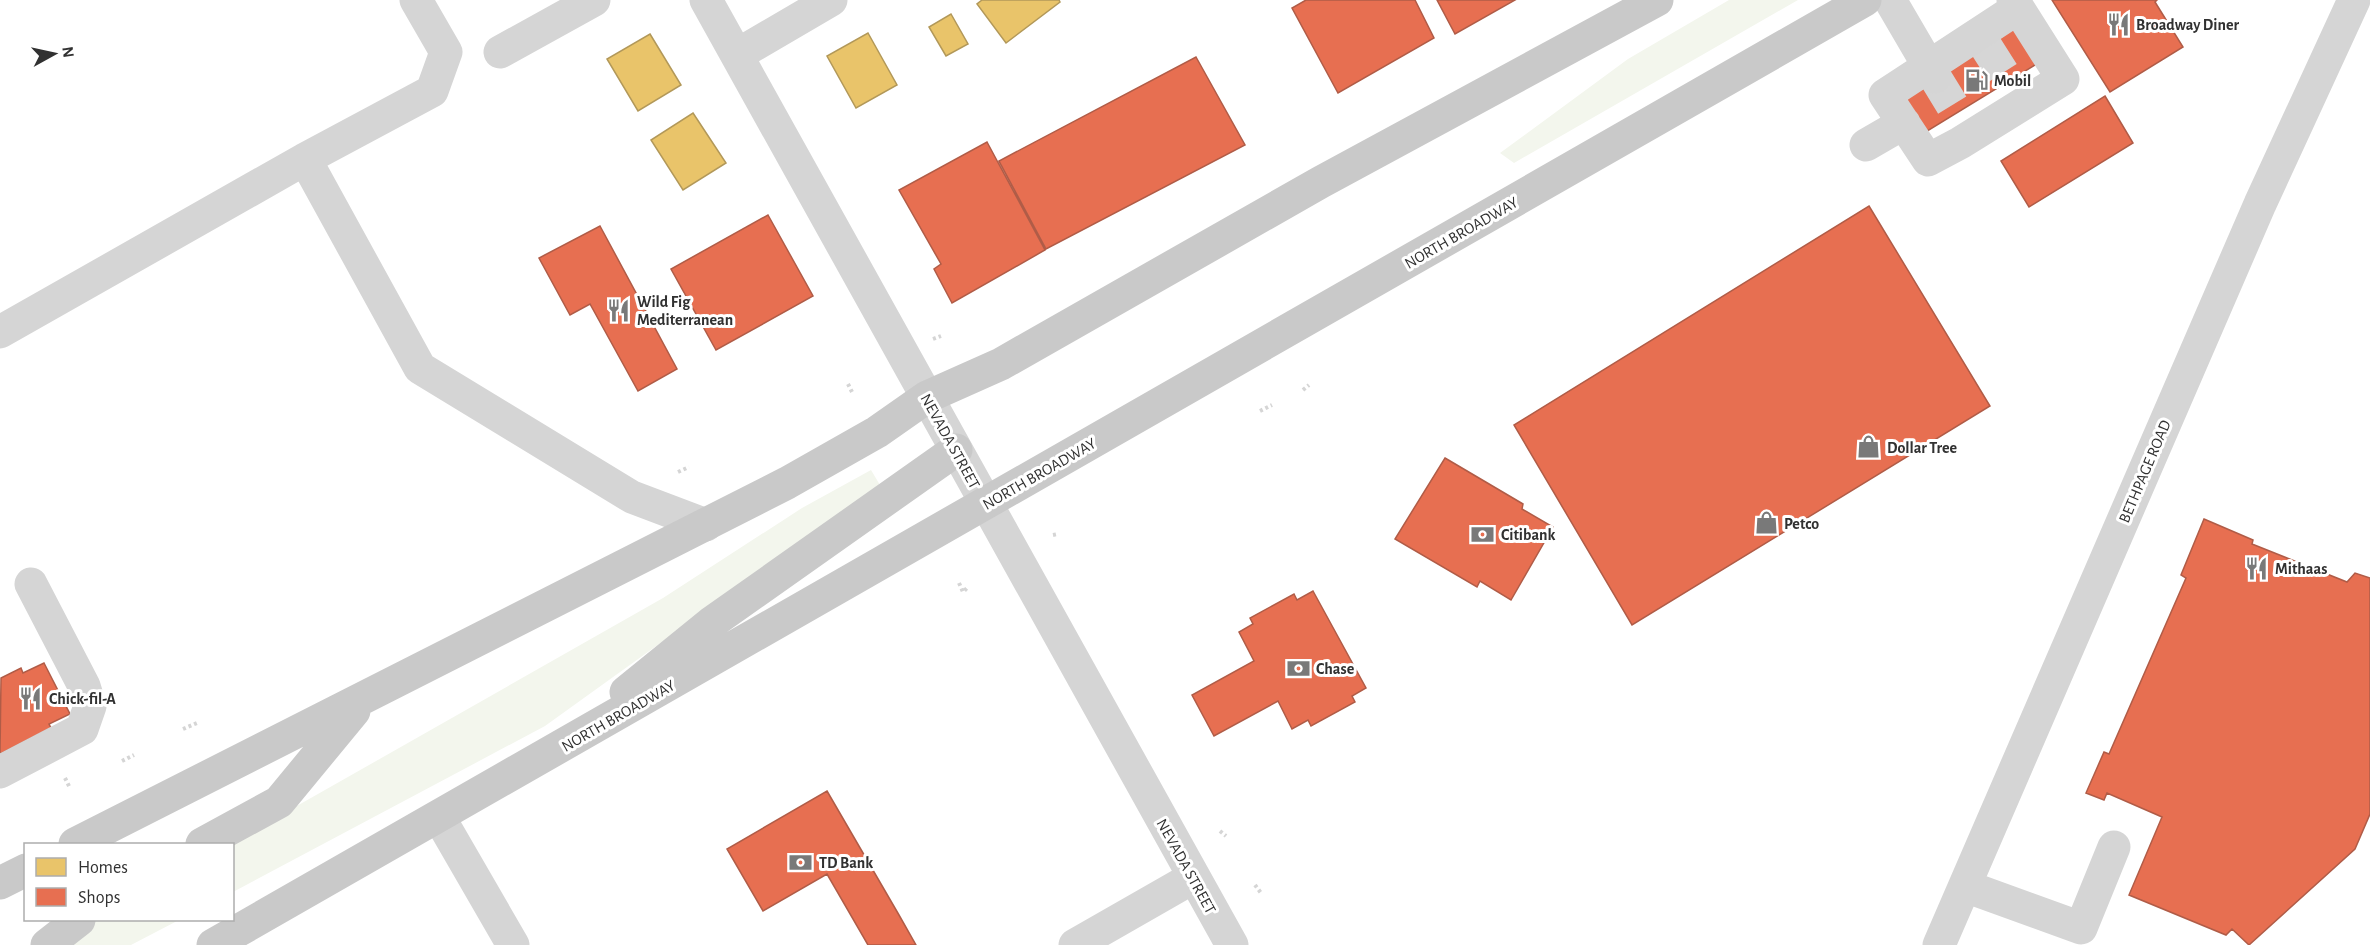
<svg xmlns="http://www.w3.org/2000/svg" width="2370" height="945" font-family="'Alegreya Sans',sans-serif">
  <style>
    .green { fill: #f3f6ed }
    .homes { fill: #e9c46a; stroke: #b29859; stroke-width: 1.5 }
    .shops { fill: #e76f51; stroke: #b05c47; stroke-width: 1.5 }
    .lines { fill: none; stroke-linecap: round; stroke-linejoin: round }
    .minor-tunnel { stroke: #d6d6d6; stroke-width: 33; stroke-dasharray: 33 16; stroke-linecap: butt }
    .path { stroke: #d5d5d5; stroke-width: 4; stroke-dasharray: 3 3; stroke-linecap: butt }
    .minor { stroke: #d5d5d5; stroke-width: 33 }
    .major { stroke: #c9c9c9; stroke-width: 33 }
    .labels { text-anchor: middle; stroke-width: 6; stroke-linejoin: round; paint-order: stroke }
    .poi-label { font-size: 16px; font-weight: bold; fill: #313131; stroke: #fff; text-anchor: start }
    .street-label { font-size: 16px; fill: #313131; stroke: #fff }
  </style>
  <rect width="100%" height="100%" fill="#fff"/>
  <!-- green -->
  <path class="green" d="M1729,0H1798L1514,163L1500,153L1628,59Z
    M871,470L880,485L545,726L233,892L232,844H230L663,598L802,508Z
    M94,920H179L131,945H63Z"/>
  <!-- homes -->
  <path class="homes" d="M982,0H1059L1060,2L1006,43L977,4Z
    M951,14L968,44L946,56L929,27Z
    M868,33L897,85L856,108L827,56Z
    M650,34L681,85L638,111L607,59Z
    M693,113L726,163L683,190L651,140Z"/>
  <!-- shops -->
  <path class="shops" d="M1306,0H1415L1434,38L1338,93L1292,8Z
    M1437,0H1515L1455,34Z
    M2052,0H2157L2155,2L2183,47L2110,92Z
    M2020,24L2043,60L1924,133L1902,97Z
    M1196,57L1245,145L1046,249L999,161Z
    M2105,96L2133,143L2029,207L2001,161Z
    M987,142L1045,250L952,303L934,269L941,264L899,190Z
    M1869,206L1990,406L1632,625L1514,425Z
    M768,215L813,296L716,350L671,269Z
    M600,226L677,369L638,391L590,304L570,315L539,258Z
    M1445,458L1523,504L1522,509L1553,527L1511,600L1480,581L1477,587L1395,539Z
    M2204,519L2253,540L2252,544L2347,582L2355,573L2370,578V814L2355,849L2249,945L2232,929L2226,935L2129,895L2162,817L2107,793L2104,800L2086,793L2104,752L2109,754L2186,578L2181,575Z
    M1313,591L1366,688L1352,696L1355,702L1311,726L1308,720L1292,729L1278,701L1214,736L1192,695L1254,661L1239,632L1253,624L1250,618L1294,594L1297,600Z
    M44,663L70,714L49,724L51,728L0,754L1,678L21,668L23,673Z
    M827,791L899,915L916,945H868L827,874L763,911L727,849Z"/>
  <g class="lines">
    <!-- minor-tunnel -->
    <path class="minor-tunnel" d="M1985,45L2008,81
      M1935,77L1957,113"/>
    <!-- path -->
    <path class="path" d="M933,339L941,336
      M848,384L852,392
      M1303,390L1309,385
      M1260,411L1272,405
      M678,472L689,467
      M1053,535L1058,534
      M959,583L963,592L968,587
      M183,729L197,723
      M122,761L134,755
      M65,778L70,788
      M1220,831L1226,836
      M1255,885L1261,893"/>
    <!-- minor -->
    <path class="minor" d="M706,0L1232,945
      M1890,0L1935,77
      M2013,0L2063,79L1960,143L1928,160L1885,95L2018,8
      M500,52L594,0
      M737,55L831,0
      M1866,145L1904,123
      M305,159L420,368L632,497L706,525
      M0,332L305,159L432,91L446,52L416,0
      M0,772L82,729L90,706L84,686L31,584
      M439,817L513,945
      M1965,886L2081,928L2114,847
      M1075,945L1194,877
      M1939,945L2260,204L2354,0"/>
    <!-- major -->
    <path class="major" d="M626,692L711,623L956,450
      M75,844L787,483L877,432L927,397L1001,364L1321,182L1657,0
      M202,844L279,802L354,711
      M0,883L26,870
      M47,945L79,920
      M213,945L1865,0"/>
  </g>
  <!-- icons -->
  <defs>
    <symbol id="restaurant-bare" viewBox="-9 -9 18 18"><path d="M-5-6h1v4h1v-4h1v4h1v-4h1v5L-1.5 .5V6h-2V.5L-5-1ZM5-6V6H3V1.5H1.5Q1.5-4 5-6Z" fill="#797979" stroke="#fff" stroke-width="2.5" paint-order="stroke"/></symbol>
    <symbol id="fuel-bare" viewBox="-9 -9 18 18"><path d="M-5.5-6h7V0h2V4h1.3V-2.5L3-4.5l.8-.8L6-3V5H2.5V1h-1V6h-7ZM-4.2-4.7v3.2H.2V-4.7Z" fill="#797979" stroke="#fff" stroke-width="2.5" paint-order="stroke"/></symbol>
    <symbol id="shop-bare" viewBox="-9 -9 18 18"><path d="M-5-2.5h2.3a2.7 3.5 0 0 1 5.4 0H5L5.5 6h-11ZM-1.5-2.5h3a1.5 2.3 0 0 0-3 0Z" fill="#797979" stroke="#fff" stroke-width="2.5" paint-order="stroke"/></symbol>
    <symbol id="bank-bare" viewBox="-9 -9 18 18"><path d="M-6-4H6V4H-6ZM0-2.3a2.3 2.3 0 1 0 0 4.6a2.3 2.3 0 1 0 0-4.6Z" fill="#797979" stroke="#fff" stroke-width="2.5" paint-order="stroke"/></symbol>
  </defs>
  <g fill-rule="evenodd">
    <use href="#restaurant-bare" x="2102" y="8" width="33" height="33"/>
    <use href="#fuel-bare" x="1960" y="64" width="33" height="33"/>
    <use href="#restaurant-bare" x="602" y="294" width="33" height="33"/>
    <use href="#shop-bare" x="1852" y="430" width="33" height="33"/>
    <use href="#shop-bare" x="1750" y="506" width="33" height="33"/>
    <use href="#bank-bare" x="1466" y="518" width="33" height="33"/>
    <use href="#restaurant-bare" x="2240" y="552" width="33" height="33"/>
    <use href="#bank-bare" x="1282" y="652" width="33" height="33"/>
    <use href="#restaurant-bare" x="14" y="682" width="33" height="33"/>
    <use href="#bank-bare" x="784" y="846" width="33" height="33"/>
  </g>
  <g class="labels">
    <!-- poi labels -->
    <g class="poi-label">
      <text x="2136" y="30">Broadway Diner</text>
      <text x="1994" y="86">Mobil</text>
      <text x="637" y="307">Wild Fig<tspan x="637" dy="18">Mediterranean</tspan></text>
      <text x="1887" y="453">Dollar Tree</text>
      <text x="1784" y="529">Petco</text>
      <text x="1501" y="540">Citibank</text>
      <text x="2275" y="574">Mithaas</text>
      <text x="1316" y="674">Chase</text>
      <text x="49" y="704">Chick-fil-A</text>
      <text x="819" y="868">TD Bank</text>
    </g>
    <!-- street labels -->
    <g class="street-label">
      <text transform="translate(1461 232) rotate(-30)" y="6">NORTH BROADWAY</text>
      <text transform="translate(951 441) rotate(61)" y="6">NEVADA STREET</text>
      <text transform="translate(2144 471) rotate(-67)" y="6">BETHPAGE ROAD</text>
      <text transform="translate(1039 473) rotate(-30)" y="6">NORTH BROADWAY</text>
      <text transform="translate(618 715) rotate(-30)" y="6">NORTH BROADWAY</text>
      <text transform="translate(1187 866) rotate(61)" y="6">NEVADA STREET</text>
    </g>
  </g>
  <!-- legend -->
  <rect x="24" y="843" width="210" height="78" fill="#ffffff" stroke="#adadad" stroke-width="1.5"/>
  <rect x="36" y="858" width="30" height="18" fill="#e9c46a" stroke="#adadad" stroke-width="1.5"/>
  <text x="78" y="873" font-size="18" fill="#313131">Homes</text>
  <rect x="36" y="888" width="30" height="18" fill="#e76f51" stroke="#adadad" stroke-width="1.5"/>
  <text x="78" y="903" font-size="18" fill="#313131">Shops</text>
  <!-- north arrow -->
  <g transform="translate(54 54) rotate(82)" stroke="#ffffff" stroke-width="4.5" paint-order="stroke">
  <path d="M0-4.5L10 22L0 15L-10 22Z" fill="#313131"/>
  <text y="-9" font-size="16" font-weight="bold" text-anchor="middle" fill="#313131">N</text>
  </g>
</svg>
